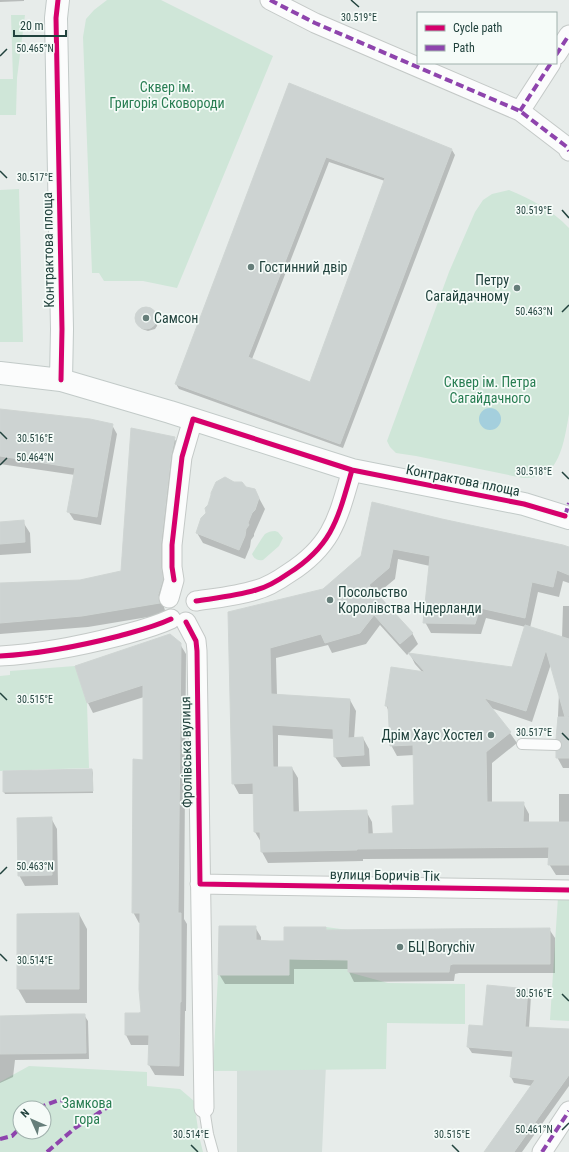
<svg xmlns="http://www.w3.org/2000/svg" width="569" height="1152" font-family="'Roboto Condensed',sans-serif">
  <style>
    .built { fill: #d4deda }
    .green { fill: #cfe6d8; fill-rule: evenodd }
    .water { fill: #a4cfdd }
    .shadow { fill: #0003; fill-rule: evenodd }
    .building { fill: #cdd3d2; stroke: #cfd5d3; fill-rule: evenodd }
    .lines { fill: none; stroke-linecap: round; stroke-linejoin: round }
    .lane-casing { stroke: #c4c9c7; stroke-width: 12 }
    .street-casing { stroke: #c4c9c7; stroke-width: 21 }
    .secondary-casing { stroke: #c2cac8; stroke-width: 24 }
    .lane { stroke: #fbfcfc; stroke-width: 10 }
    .street { stroke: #fbfcfc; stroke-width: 19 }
    .secondary { stroke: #fbfcfc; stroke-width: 22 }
    .quiet { stroke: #8e44ad; stroke-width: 4; stroke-dasharray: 8 4; stroke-linecap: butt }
    .cycleway-casing { stroke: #f5fbf8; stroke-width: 8 }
    .cycleway { stroke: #d6006c; stroke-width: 5 }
    .ticks { fill: none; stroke: #21423d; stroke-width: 1.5 }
    .poi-dot { fill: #667e7a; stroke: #f5fbf8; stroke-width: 1.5 }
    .labels { text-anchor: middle; stroke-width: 3.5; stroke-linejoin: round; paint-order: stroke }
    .park-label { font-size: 14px; fill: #287d52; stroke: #f5fbf8 }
    .street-label { font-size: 14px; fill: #21423d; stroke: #f5fbf8 }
    .poi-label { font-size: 14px; fill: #21423d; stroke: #f5fbf8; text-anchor: start }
    .ticks-label { font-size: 10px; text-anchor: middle; fill: #21423d; stroke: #f5fbf8; stroke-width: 3.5; stroke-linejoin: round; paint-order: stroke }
  </style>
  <rect width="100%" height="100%" fill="#e7ecea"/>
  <!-- built -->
  <path class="built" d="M326,1065L322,1152H237V1071H221Z"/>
  <!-- green -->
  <path class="green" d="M107,0H161L273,56L177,288L143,281H104L99,273H92L83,37L86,19L94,10Z
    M11,15H25L17,78L16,115H0V79H13Z
    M19,189L23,342H0V190Z
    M509,190C531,199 552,210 569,228V414C566,431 562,462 547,472C540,477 532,478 523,478L416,456L396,453L390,447L387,441L449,272L475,212L483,200L492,194Z
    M275,531L278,532L283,538L279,546L263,560C258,561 254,559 252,554C254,551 263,536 265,534C268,532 271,531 275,531Z
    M75,666L87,703L89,768L0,771V676L10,675V671Z
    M558,897H569V1021L550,1020Z
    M326,927L348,930V972L388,983L465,984V1024L387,1023L386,1069L213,1071L218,975H289V959L325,960Z
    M29,1066L147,1072V1086L180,1089L194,1101L199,1136L203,1152H0V1082ZM20,1108H44V1132H20Z"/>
  <!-- water -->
  <path class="water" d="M479 419a11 11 0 1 1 22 0a11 11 0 1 1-22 0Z"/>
  <!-- shadow -->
  <path class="shadow" d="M0,0H24V1L0,2Z
    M289,84L452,150L455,155L343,448L179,389L176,384ZM329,162L385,181L311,383L252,359Z
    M144,307H147L153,310L158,319L157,326L155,329L148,331L142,329L136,321L135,318L138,311Z
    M0,410L112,425L117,434L101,525L74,520L68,511L75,475L0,464Z
    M174,438L181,449L169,591L164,607L166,614L88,627L0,634V584L80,581L122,572Z
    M246,488L254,489L265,509L254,534V536L251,540L250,547L245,559L203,543L197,533Z
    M373,504L569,548V583L563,581L559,597L538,592L530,628L562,638L563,606H569V768H563L557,757L563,747L557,738L559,693L551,664L532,722L491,708L510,733L517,743L492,763V803H523L529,814V823H559V794H569V875H556L549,864V858L363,859V861L268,863L262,852L261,842L255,832V794H239L233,783L229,613L323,590L362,556ZM398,559L430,566L425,622L431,633L481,634L486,618L526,627L512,668L410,654L415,664L423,673L386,705L389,712L391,745L397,756L414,755L415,806L394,834L373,835L372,822L366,811L299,812L298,778L292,768H278V735L335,739V757L342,767L370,766L369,749L363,738L354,739L356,711L350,700L277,695L276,658L328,645L332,653L366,644L380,625L407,655L418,644L412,633L377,594L395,579Z
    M23,522L30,533L31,553L0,555V523Z
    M180,644L186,654L184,919L187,924L186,1011H185L184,1076L155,1075L149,1065L150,1045H131L126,1035L142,1012L141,923H139L133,912L144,761V697L93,713L88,703Z
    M92,770L93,773V793L5,794L4,792V772Z
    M51,818L57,829L58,885L25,886L19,875Z
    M79,914L87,929V1003H26L18,989V915Z
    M255,927L261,937V941L285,942L325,928L327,931L549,929L555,938V973H459L455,974L454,981L354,982L349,972V969H294V984H225L219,974Z
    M528,990L531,996L529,1028L569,1030V1086L522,1152H486L532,1086L514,1083L511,1077L513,1057L472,1053L468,1047L484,1028Z
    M84,1015L88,1021L89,1059L15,1060L13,1077L0,1083V1017Z"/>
  <!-- building -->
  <path class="building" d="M289,83L452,149L340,444L175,384ZM326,157L385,178L310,382L248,357Z
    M135 318a11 11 0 1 1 22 0a11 11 0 1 1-22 0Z
    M0,409L90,419L113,424L97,517L67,512L75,468L0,456Z
    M131,428L175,437L171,456L161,544V567L163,579L158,595L160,603L82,616L0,623V583L80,580L121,571Z
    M225,477L234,482H242L246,487L255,489L259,498L255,510L252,513L248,523L249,525L246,529L245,536L239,550L196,533L201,518L206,513L205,508L208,505L211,495V493L216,482Z
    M372,502L442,519L563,545L569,547V575L557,570L553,587L532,582L525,618L480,608L475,624L423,623L430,556L393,549L389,568L369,585L413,633L400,644L374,615L360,633L325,643L321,634L270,648L271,694L350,699L348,738L363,737L364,755L334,757L333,729L272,725L273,767H292L293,812L367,810L368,834L393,833L392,806L414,805L413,745L390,746L388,706H385L391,667L425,672L408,653L512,667L525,625L569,639V716L565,717L546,650L526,711L484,698L511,732L486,752L487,802H524L523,822H569V865H548L549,847L357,849V850L261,852L260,832H254L253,783L232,784L228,612L323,589L361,556Z
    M24,520L25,542L0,544V522Z
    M170,634L181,643L178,913H181V1002H180L179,1066L148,1065L149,1035H125V1013H139L141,1012L139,989L140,913H132L133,759L143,760V685L87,703L75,666Z
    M558,717H569V758H556V751L559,750L562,746L561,742L556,739Z
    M92,769L93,791L3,792V771Z
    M52,817V875L18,876L17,818Z
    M79,913V989H17V914Z
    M219,926H256V940L270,941H284V927H326V930L550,928V964H453L450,965L449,972H348V960L289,959V975H218Z
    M487,985L528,989L525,1027L569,1029V1075L514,1152H484L535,1080L510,1077L513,1051L467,1047L469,1025L483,1026Z
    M72,1014H85L86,1053L0,1054V1016Z"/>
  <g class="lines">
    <defs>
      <path id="lane" d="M522,744L556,745
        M204,1108L208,1134L213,1152"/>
      <path id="street" d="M270,0L315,23L520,111L567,147L569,151
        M556,55L569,35
        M520,111L551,63
        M169,598L174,580L172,567V545L182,457L193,419
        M196,601C216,598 237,596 256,590C268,587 279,580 289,573C333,545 338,518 352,470
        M186,622L196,641L197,651L204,1108
        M0,656C40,654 80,646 119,636C137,631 154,627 171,619
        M200,884L569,890
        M542,1152L569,1111"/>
      <path id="secondary" d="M58,0L56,18L62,329L61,380
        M0,373L61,380L170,412L352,470L524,504L569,518"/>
    </defs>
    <!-- lane casing -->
    <use href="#lane" class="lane-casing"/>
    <!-- street casing -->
    <use href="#street" class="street-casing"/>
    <!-- secondary casing -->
    <use href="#secondary" class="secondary-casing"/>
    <!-- lane -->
    <use href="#lane" class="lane"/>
    <!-- street -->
    <use href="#street" class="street"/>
    <!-- secondary -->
    <use href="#secondary" class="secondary"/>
    <!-- quiet -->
    <path class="quiet" d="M270,0L315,23L520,111L567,147L569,151
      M556,55L569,35
      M520,111L551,63
      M565,516L569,503
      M38,1108L59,1100L108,1107
      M0,1139L12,1136L20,1128
      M47,1152L75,1128L108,1107
      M542,1152L569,1111"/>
    <defs>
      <path id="cycleway" d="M58,0L56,18L62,329L61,380
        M174,580L172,567V545L182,457L193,419L352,470L524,504L565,516
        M196,601C216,598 237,596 256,590C268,587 279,580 289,573C333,545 338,518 352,470
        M186,622L196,641L197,651L200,884L569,890
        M0,656C40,654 80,646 119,636C137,631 154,627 171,619"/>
    </defs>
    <!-- cycleway casing -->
    <use href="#cycleway" class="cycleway-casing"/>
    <!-- cycleway -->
    <use href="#cycleway" class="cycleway"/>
  </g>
  <!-- ticks -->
  <path class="ticks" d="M351,0L359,7M0,56L7,49M0,171L7,178M562,210L569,218M562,312L569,305M0,432L7,439M0,465L7,458M562,472L569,479M0,693L7,700M562,733L569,740M0,874L7,867M0,954L7,961M562,994L569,1001M562,1130L569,1123M191,1145L198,1152M452,1145L459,1152"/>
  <!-- markers -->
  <g class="poi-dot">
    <circle cx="251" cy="267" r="4"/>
    <circle cx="517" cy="288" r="4"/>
    <circle cx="146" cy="318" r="4"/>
    <circle cx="330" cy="600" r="4"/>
    <circle cx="491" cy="735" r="4"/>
    <circle cx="400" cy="947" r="4"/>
  </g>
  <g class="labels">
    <!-- park labels -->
    <g class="park-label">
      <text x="167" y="92">Сквер ім.<tspan x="167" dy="16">Григорія Сковороди</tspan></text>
      <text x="490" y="387">Сквер ім. Петра<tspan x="490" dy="16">Сагайдачного</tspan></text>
      <text x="87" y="1108">Замкова<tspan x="87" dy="16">гора</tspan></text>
    </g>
    <!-- street labels -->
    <g class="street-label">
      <text transform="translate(48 250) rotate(-91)" y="5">Контрактова площа</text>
      <text transform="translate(463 480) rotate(11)" y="5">Контрактова площа</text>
      <text transform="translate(186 752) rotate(-91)" y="5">Фролівська вулиця</text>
      <text transform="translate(385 875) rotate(1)" y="5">вулиця Боричів Тік</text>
    </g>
    <!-- poi labels -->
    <g class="poi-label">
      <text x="259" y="272">Гостинний двір</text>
      <text x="509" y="285" text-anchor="end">Петру<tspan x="509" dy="16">Сагайдачному</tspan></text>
      <text x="154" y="323">Самсон</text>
      <text x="338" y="597">Посольство<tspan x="338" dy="16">Королівства Нідерланди</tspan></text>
      <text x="483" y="740" text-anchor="end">Дрім Хаус Хостел</text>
      <text x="408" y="952">БЦ Borychiv</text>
    </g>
  </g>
  <g class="ticks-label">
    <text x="359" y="21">30.519°E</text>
    <text x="35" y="52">50.465°N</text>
    <text x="35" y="181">30.517°E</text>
    <text x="534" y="214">30.519°E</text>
    <text x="534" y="315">50.463°N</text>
    <text x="35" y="442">30.516°E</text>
    <text x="35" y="461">50.464°N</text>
    <text x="534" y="475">30.518°E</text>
    <text x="35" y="703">30.515°E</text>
    <text x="534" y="736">30.517°E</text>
    <text x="35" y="870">50.463°N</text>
    <text x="35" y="964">30.514°E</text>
    <text x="534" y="997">30.516°E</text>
    <text x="534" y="1133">50.461°N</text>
    <text x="191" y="1138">30.514°E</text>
    <text x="452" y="1138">30.515°E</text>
  </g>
  <!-- legend -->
  <rect x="417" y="12" width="140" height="52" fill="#f5fbf8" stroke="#a0b1ad"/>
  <rect x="425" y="25" width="20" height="6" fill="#d6006c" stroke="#a0b1ad"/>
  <text x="453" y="32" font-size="12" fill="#21423d">Cycle path</text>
  <rect x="425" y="45" width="20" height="6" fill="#8e44ad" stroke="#a0b1ad"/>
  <text x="453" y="52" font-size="12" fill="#21423d">Path</text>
  <!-- north arrow -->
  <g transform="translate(32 1120) rotate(315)"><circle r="19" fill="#f5fbf8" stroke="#a0b1ad"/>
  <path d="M0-3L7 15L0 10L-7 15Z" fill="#667e7a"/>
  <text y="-6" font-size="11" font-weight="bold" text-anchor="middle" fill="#21423d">N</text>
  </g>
  <!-- scale -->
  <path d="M14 30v6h52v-6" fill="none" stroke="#21423d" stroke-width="2"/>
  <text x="20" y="30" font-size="12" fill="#21423d" stroke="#f5fbf8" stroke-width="3" paint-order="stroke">20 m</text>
</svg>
